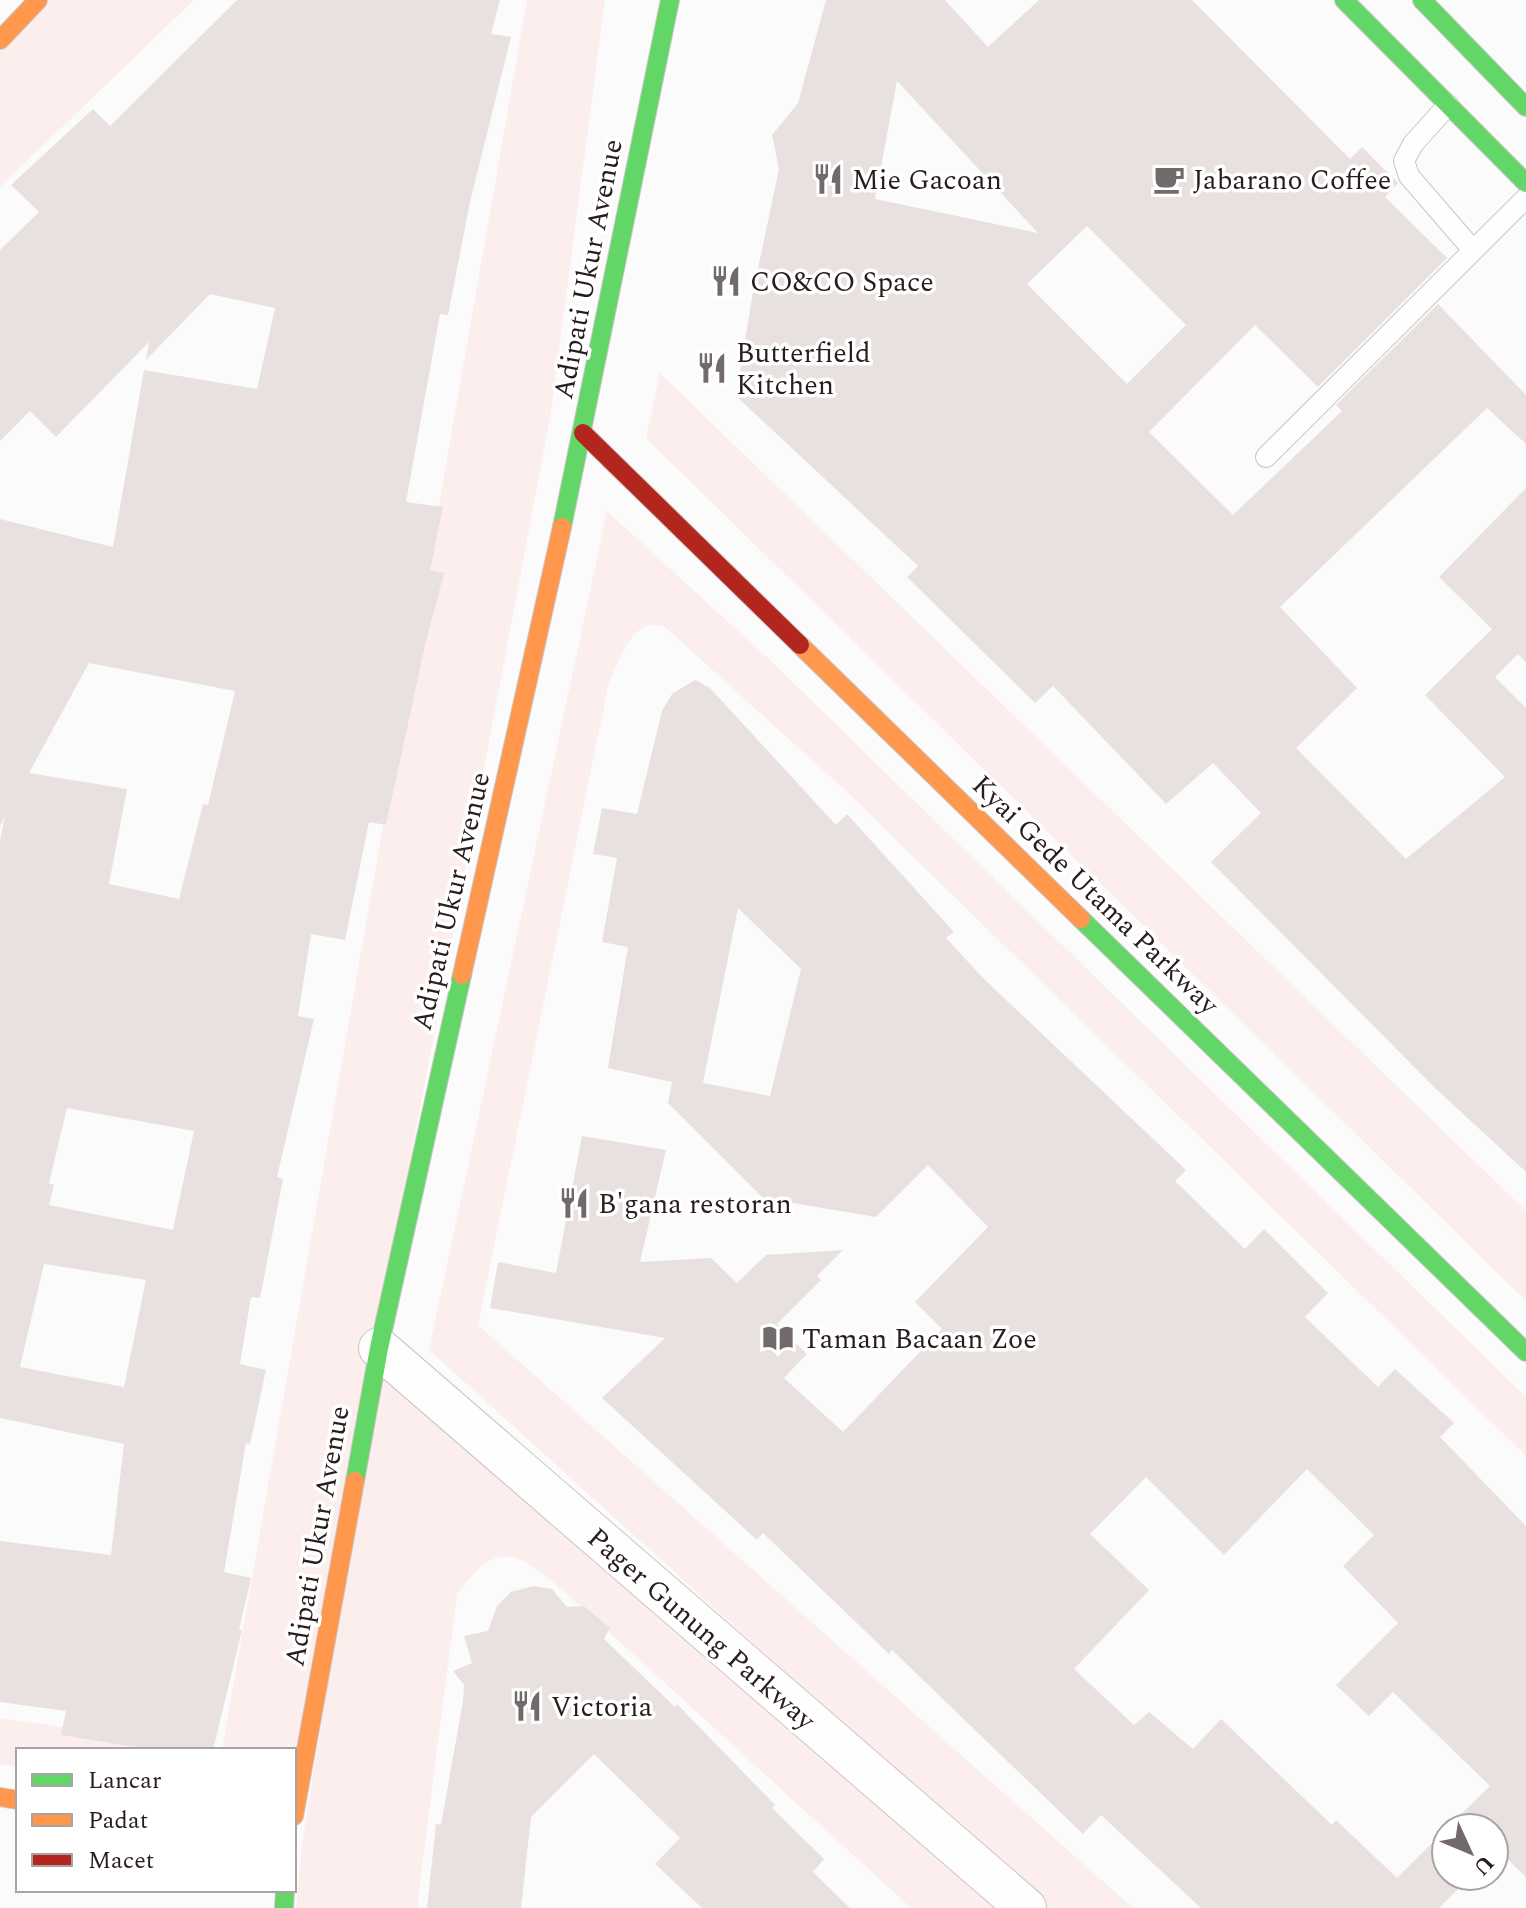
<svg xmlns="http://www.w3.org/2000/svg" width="1526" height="1908" font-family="Spectral,serif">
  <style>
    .green { fill: #fdeeee }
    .building { fill: #e8e1e0; fill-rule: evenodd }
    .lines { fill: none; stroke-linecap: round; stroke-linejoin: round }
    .lane-casing { stroke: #ccc5c5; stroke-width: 22 }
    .street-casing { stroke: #ccc5c5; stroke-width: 42 }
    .fast-casing { stroke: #ccc5c5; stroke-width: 20 }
    .slow-casing { stroke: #ccc5c5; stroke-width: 20 }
    .jam-casing { stroke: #ccc5c5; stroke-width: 20 }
    .lane { stroke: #fefefe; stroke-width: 20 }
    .street { stroke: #fefefe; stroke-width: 40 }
    .fast { stroke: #63d668; stroke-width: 18 }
    .slow { stroke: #ff974d; stroke-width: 18 }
    .jam { stroke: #b3261e; stroke-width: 18 }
    .labels { text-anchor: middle; stroke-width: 7; stroke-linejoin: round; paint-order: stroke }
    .poi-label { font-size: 28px; fill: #291c1c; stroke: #fff; text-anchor: start }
    .street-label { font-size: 28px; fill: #291c1c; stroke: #fff }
  </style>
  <rect width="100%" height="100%" fill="#fbfbfb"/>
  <!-- green -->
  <path class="green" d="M44,0H194L0,187V42Z
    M527,0H605L550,418L294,1778V1750H222Z
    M660,373L1526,1211V1301L646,438Z
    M607,511L771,661L1526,1397V1456L846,791L665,627C633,614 620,660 609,682L478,1325L1133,1908H1046L429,1350Z
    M382,1353L1006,1908H911L565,1592C517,1552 499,1537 457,1594L417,1908H296L302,1843Z
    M0,1718L221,1750H18V1767L0,1764Z"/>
  <!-- building -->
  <path class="building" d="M237,0H500L491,34L511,37L470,202L448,315L440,314L406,502L443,507L430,570L444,573L426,641L386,825L369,822L345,940L311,934L298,1016L314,1019L277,1177L283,1179L260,1298L251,1297L240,1364L266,1370L250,1444L246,1443L224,1572L251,1578L239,1630H242L213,1750H154L61,1735L66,1711L0,1702V1541L111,1555L124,1444L0,1418V840L5,816L0,826V519L113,547L144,370L257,389L275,308L210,294L146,360L149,342L56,437L30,411L0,441V250L39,212L11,185L93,109L110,126ZM89,663L235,691L208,805L203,804L179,899L109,884L127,789L29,773ZM67,1108L194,1131L173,1230L49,1205L54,1185L49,1183ZM44,1264L146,1280L124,1387L20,1367Z
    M826,0H945L988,47L1039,0H1192L1350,159L1362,147L1398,183L1385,197L1447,258L1318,387L1255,325L1149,432L1233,515L1342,411L1336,405L1438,304L1526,395V444L1487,408L1280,607L1357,688L1296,748L1406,859L1505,777L1425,695L1492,629L1439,577L1526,488V663L1518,654L1495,677L1526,708V1172L1434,1087L1211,862L1261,813L1213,763L1166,804L1053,686L1035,703L907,577L918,566L736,396L753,292L779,169L772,135L798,103ZM897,81L1038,233L875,199ZM1087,226L1186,325L1127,384L1027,284Z
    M695,680L710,688L836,825L847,814L954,932L946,938L984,979L1186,1170L1175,1181L1245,1249L1264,1229L1328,1293L1305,1317L1378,1387L1395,1369L1454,1423L1440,1437L1526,1526V1877L1497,1849L1494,1852V1828H1447L1490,1786L1393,1692L1369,1716L1336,1685L1398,1623L1343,1566L1374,1535L1307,1469L1224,1555L1146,1477L1090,1534L1149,1590L1074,1669L1134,1725L1149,1712L1193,1749L1221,1719L1332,1825L1336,1820L1397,1878L1446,1829V1876H1471L1439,1908H1201L1101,1815L1083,1834L892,1650L889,1654L763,1533L757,1540L602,1398L665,1338L490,1308L498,1262L556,1273L582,1136L666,1150L640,1262L711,1258L737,1283L766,1255L843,1250L817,1276L821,1280L777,1324L807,1354L784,1378L843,1432L942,1329L915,1302L988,1227L928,1165L876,1217L763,1198L668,1103L672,1082L608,1068L628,947L602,942L617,858L593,854L602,808L637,814L662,711L672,694ZM738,908L801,969L770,1096L703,1083Z
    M533,1586L552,1589L567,1607L584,1606L610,1628L604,1639L675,1707L677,1704L775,1805L772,1808L824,1859L813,1872L850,1908H702L655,1864L680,1838L594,1754L531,1817L521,1908H427L436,1824L441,1825L463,1701L464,1685L453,1671L472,1663L464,1636L488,1631L497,1606L511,1592Z"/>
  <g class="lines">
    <defs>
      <path id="lane" d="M1448,105L1413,144L1404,161L1409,176L1472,249
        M1266,457L1526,198"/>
      <path id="street" d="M379,1348L1026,1908"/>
      <path id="fast" d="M1344,0L1526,183
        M1422,0L1526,107
        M562,527L670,0
        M1081,919L1526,1352
        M355,1481L379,1348L462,975
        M284,1908L285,1890"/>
      <path id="slow" d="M0,40L38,0
        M800,645L1081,919
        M462,975L562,527
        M0,1797L18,1800
        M294,1816L355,1481"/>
      <path id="jam" d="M583,433L800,645"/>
    </defs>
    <!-- lane casing -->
    <use href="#lane" class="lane-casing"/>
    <!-- street casing -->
    <use href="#street" class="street-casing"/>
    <!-- fast casing -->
    <use href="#fast" class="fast-casing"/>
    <!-- slow casing -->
    <use href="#slow" class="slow-casing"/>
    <!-- jam casing -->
    <use href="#jam" class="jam-casing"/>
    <!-- lane -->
    <use href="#lane" class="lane"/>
    <!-- street -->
    <use href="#street" class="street"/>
    <!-- fast -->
    <use href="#fast" class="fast"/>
    <!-- slow -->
    <use href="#slow" class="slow"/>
    <!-- jam -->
    <use href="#jam" class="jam"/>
  </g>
  <!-- icons -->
  <defs>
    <symbol id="restaurant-bare" viewBox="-9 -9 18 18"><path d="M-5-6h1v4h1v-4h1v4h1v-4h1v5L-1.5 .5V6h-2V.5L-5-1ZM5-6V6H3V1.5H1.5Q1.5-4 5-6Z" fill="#726a6a" stroke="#fff" stroke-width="2.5" paint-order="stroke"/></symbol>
    <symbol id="cafe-bare" viewBox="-9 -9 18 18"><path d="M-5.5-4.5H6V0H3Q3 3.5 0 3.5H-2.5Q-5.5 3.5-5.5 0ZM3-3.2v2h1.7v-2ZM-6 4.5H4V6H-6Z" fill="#726a6a" stroke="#fff" stroke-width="2.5" paint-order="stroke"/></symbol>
    <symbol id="library-bare" viewBox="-9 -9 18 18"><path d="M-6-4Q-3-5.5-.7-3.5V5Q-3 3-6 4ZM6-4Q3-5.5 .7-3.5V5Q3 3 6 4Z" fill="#726a6a" stroke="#fff" stroke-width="2.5" paint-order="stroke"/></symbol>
  </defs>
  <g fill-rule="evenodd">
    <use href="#restaurant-bare" x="806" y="157" width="44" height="44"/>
    <use href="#cafe-bare" x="1147" y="157" width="44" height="44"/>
    <use href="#restaurant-bare" x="704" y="259" width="44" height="44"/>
    <use href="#restaurant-bare" x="690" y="346" width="44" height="44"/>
    <use href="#restaurant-bare" x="552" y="1181" width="44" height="44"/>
    <use href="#library-bare" x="756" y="1316" width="44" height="44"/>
    <use href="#restaurant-bare" x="505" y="1684" width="44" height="44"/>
  </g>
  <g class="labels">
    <!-- poi labels -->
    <g class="poi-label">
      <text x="852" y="189">Mie Gacoan</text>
      <text x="1193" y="189">Jabarano Coffee</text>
      <text x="750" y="291">CO&amp;CO Space</text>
      <text x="736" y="362">Butterfield<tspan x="736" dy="32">Kitchen</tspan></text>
      <text x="598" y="1213">B'gana restoran</text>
      <text x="802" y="1348">Taman Bacaan Zoe</text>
      <text x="551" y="1716">Victoria</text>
    </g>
    <!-- street labels -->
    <g class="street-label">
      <text transform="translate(587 269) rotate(-79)" y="10">Adipati Ukur Avenue</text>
      <text transform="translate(1096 894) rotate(44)" y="10">Kyai Gede Utama Parkway</text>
      <text transform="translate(450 901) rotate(-77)" y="10">Adipati Ukur Avenue</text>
      <text transform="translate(316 1536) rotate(-80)" y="10">Adipati Ukur Avenue</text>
      <text transform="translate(702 1628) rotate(41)" y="10">Pager Gunung Parkway</text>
    </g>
  </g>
  <!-- legend -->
  <rect x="16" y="1748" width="280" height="144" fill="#ffffff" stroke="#a9a4a4" stroke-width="2"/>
  <rect x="32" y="1774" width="40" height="12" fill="#63d668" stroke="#a9a4a4" stroke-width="2"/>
  <text x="88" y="1788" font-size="24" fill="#291c1c">Lancar</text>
  <rect x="32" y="1814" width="40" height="12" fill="#ff974d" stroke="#a9a4a4" stroke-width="2"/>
  <text x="88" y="1828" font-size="24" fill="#291c1c">Padat</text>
  <rect x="32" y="1854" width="40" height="12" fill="#b3261e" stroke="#a9a4a4" stroke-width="2"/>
  <text x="88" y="1868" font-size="24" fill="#291c1c">Macet</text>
  <!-- north arrow -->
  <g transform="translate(1470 1852) rotate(134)"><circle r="38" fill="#ffffff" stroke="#a9a4a4" stroke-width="2"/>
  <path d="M0-6L14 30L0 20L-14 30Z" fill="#726a6a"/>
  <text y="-12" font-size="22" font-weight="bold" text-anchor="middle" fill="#291c1c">U</text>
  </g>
</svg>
